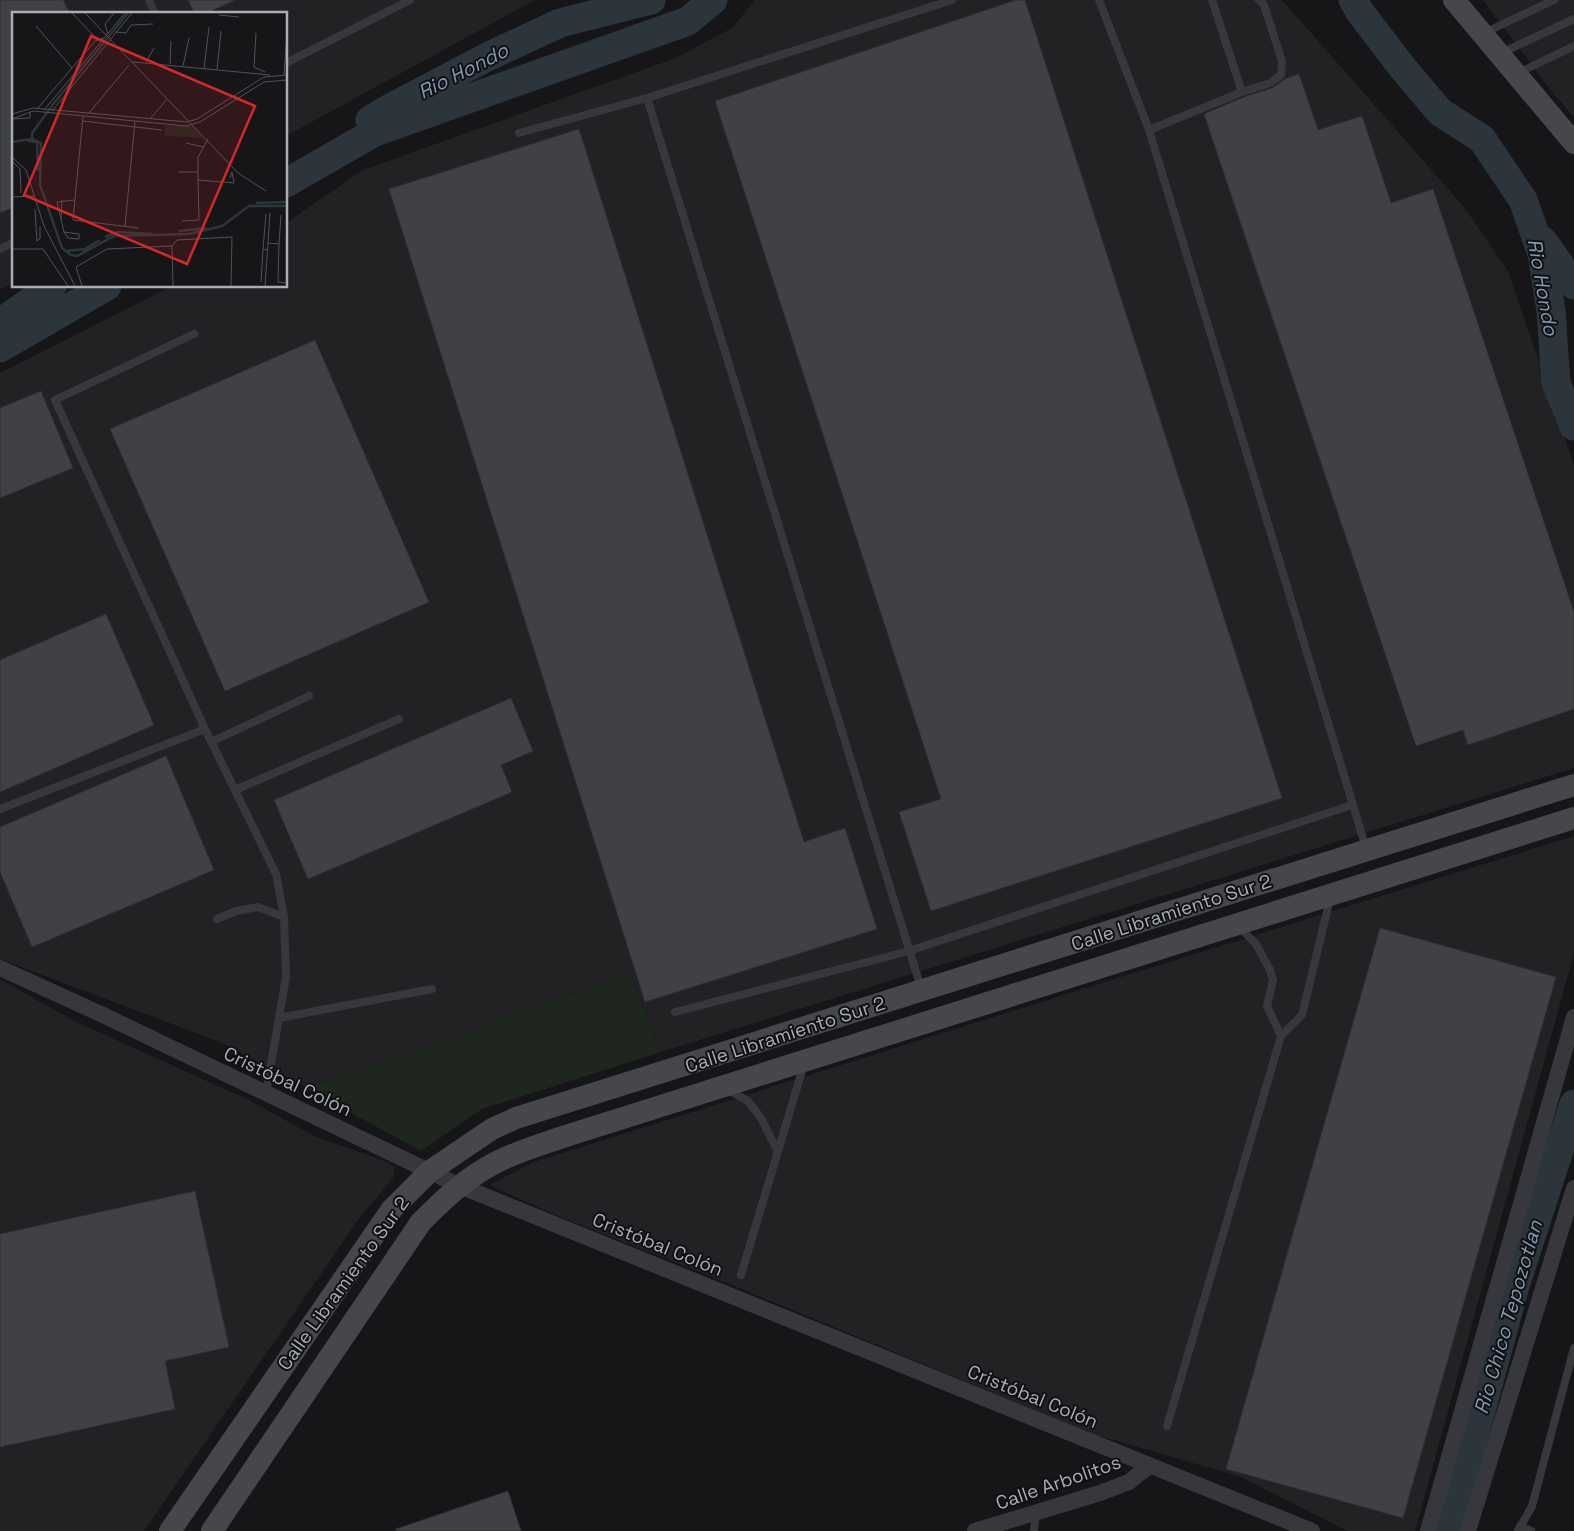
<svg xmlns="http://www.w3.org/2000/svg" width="1574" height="1531" font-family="'Space Grotesk',sans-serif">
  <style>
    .built { fill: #222225 }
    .green { fill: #1e261f }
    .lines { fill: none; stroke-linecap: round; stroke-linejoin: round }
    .river { stroke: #2c353c; stroke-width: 29 }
    .building { fill: #404145; stroke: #303034 }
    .lane { stroke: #37383d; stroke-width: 8 }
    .street { stroke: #37383d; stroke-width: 16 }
    .secondary { stroke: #45474d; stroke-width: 22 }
    .labels { text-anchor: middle; stroke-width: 4; stroke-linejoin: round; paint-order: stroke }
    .street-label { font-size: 19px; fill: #a8adb8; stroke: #111113 }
    .water-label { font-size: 20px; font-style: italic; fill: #7f9bb3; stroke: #111113 }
    .inset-river { fill: none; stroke: #2c353c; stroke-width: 2.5 }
    .inset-road { fill: none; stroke: #505258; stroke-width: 1 }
    .view { fill: #d62828; fill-opacity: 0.15; stroke: #d62828; stroke-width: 2.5 }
    .inset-edge { fill: none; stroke: #a8adb8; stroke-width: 2.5 }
  </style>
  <rect width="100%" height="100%" fill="#161618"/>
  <!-- built -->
  <path class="built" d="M0,0H535L286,136V14H14V282L0,289Z
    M755,0H1282L1464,207L1508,271L1574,465V768L661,1052L630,973L306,1088L225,1044L0,959V373L172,286H286V223L363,170L676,58L732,28Z
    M1483,0H1574V117L1552,92Z
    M1574,836V953L1415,1531H1348L1241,1477L1093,1434L710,1276L553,1214L489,1185L534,1162L1076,991Z
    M0,979L72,1020L249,1100L314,1136L382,1160L395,1167L393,1178L358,1220L144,1531H0Z"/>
  <!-- green -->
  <path class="green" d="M630,973L661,1052L482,1109L421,1151L306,1088Z"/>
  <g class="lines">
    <!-- river -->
    <path class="river" d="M1353,0L1360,12L1402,67L1440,112L1482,139L1523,200L1542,254L1551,311L1556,383L1574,426
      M370,120L392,107L489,56L560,23L651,0
      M286,183L375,132L688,21L713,0
      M1543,241L1574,285
      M0,323L52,286
      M0,348L107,286
      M1448,1531L1515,1286L1574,1104"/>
  </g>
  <!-- building -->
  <path class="building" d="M0,0H63L70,14H14V207L0,213Z
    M188,0H235L205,14H195Z
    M1016,0H1025L1282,798L931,911L899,812L941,799L715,101Z
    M1299,74L1318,130L1362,116L1391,203L1433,189L1574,612V709L1468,745L1463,730L1416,746L1204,114L1244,97L1272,88L1285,79Z
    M579,129L804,842L845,828L877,929L645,1002L389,189Z
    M315,340L429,602L225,691L110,429Z
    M41,391L73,468L0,498V408Z
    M106,614L154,725L0,792V660Z
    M511,698L533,751L501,765L512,792L308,879L274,800Z
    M166,756L214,870L32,947L0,872V827Z
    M1380,928L1556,977L1403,1518L1226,1469Z
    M195,1191L229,1347L165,1361L175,1409L0,1447V1234Z
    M508,1491L521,1531H396V1529Z"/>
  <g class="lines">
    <!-- lane -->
    <path class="lane" d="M149,0L155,14
      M1099,0L1149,130L1366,848
      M1212,0L1242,92
      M1484,33L1554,0
      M1501,53L1574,19
      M286,63L410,0
      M1518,73L1574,46
      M647,98L921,988
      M1149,130L1242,92L1270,83L1281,75L1282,61L1264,5L1259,0
      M519,133L647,98L952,0
      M0,249L14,242
      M194,334L55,400L205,729
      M211,742L309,696
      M235,790L399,719
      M0,809L205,729L276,874L284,917L286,977L266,1093
      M217,919L236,911L258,907L284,917
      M1240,928L1256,944L1270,970L1273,980L1267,1006L1281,1036
      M675,1012L909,951L1352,805
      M279,1018L432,989
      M728,1090L748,1101L761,1118L777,1150
      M741,1275L804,1064
      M1167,1426L1281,1036L1302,1015L1330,899
      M1520,1526L1531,1531
      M1034,1531L1036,1513
      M1518,1531L1532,1506L1574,1348"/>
    <!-- street -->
    <path class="street" d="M0,968L103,1015L460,1186L1312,1531
      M975,1531L1100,1493L1129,1482L1150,1465
      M1428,1531L1574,1017
      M1468,1531L1574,1188"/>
    <!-- secondary -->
    <path class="secondary" d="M1454,0L1574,143
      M170,1531L392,1209L430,1171L492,1129L516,1118L1574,785
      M212,1531L421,1222C443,1200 465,1179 493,1164C517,1151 543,1144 569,1135L1574,818"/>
  </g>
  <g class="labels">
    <!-- street labels -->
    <g class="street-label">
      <text transform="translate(1171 912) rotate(-18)" y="7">Calle Libramiento Sur 2</text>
      <text transform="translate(785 1034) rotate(-18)" y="7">Calle Libramiento Sur 2</text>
      <text transform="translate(288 1081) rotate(25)" y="7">Cristóbal Colón</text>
      <text transform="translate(658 1244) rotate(22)" y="7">Cristóbal Colón</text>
      <text transform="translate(343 1283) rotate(-54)" y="7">Calle Libramiento Sur 2</text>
      <text transform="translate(1033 1396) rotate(22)" y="7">Cristóbal Colón</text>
      <text transform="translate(1058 1482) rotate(-19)" y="7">Calle Arbolitos</text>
    </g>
    <!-- water labels -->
    <g class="water-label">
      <text transform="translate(463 71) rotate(-27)" y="7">Rio Hondo</text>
      <text transform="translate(1543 287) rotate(80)" y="7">Rio Hondo</text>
      <text transform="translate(1508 1317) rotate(-74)" y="7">Rio Chico Tepozotlan</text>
    </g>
  </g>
  <!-- overview -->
  <g transform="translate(12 12)">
    <rect width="275" height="275" fill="#161618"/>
    <path d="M153,114H182L191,126L153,124Z" fill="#1e261f"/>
    <path class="inset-river" d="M20,127V121L42,91L116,1M16,129L25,130L26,159M0,130L20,127L29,131L28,173L50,236L59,243L65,244L102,224L177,222L210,214L237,194H275M244,191L275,190M167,219L195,216M93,225L105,220L141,222M54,239L73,237L88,228"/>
    <path class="inset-road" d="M60,1L85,27M73,1L226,161L254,179M207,3L227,5M24,14L60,56M104,20L114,21L119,13L141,12M244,21L242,55L253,60M96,22L93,12L102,1M121,50L258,63M134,50L142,36M158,52L159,29M171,54L177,26M192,57L197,15M205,58L209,19M272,63L275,21M26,96L83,29L92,26M32,98L113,1M40,99L120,1M77,101L117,53M0,102L21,96L175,110L185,107L252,65L275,63M71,104L61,208L127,216M139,106L155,87M0,107L18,106V100M0,107L21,99L174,114L188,110L252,70L275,68M70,109L150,118M196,127L186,145V168L222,171L220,160L218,166M174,131L191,135M0,145L14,158L32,214L63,274M0,149L8,157L9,181M166,160H186M0,185L22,184M23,197L25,229L28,227V214M49,207L50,188M170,209L187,208L186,168M113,214L123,109M52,220L45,190L62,188M52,220L67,222V227L56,226ZM256,231L267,232L266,270L275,271M267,232L269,203M160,234L161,274M0,237H31L56,274M251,237L254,202M249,270L251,237L255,238M70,274L64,255L95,237L160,234L165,228L220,225L219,274M253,274L258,201"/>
    <path class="view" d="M79,24L243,94L175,252L12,183Z"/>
    <rect width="275" height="275" class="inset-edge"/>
  </g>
</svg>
